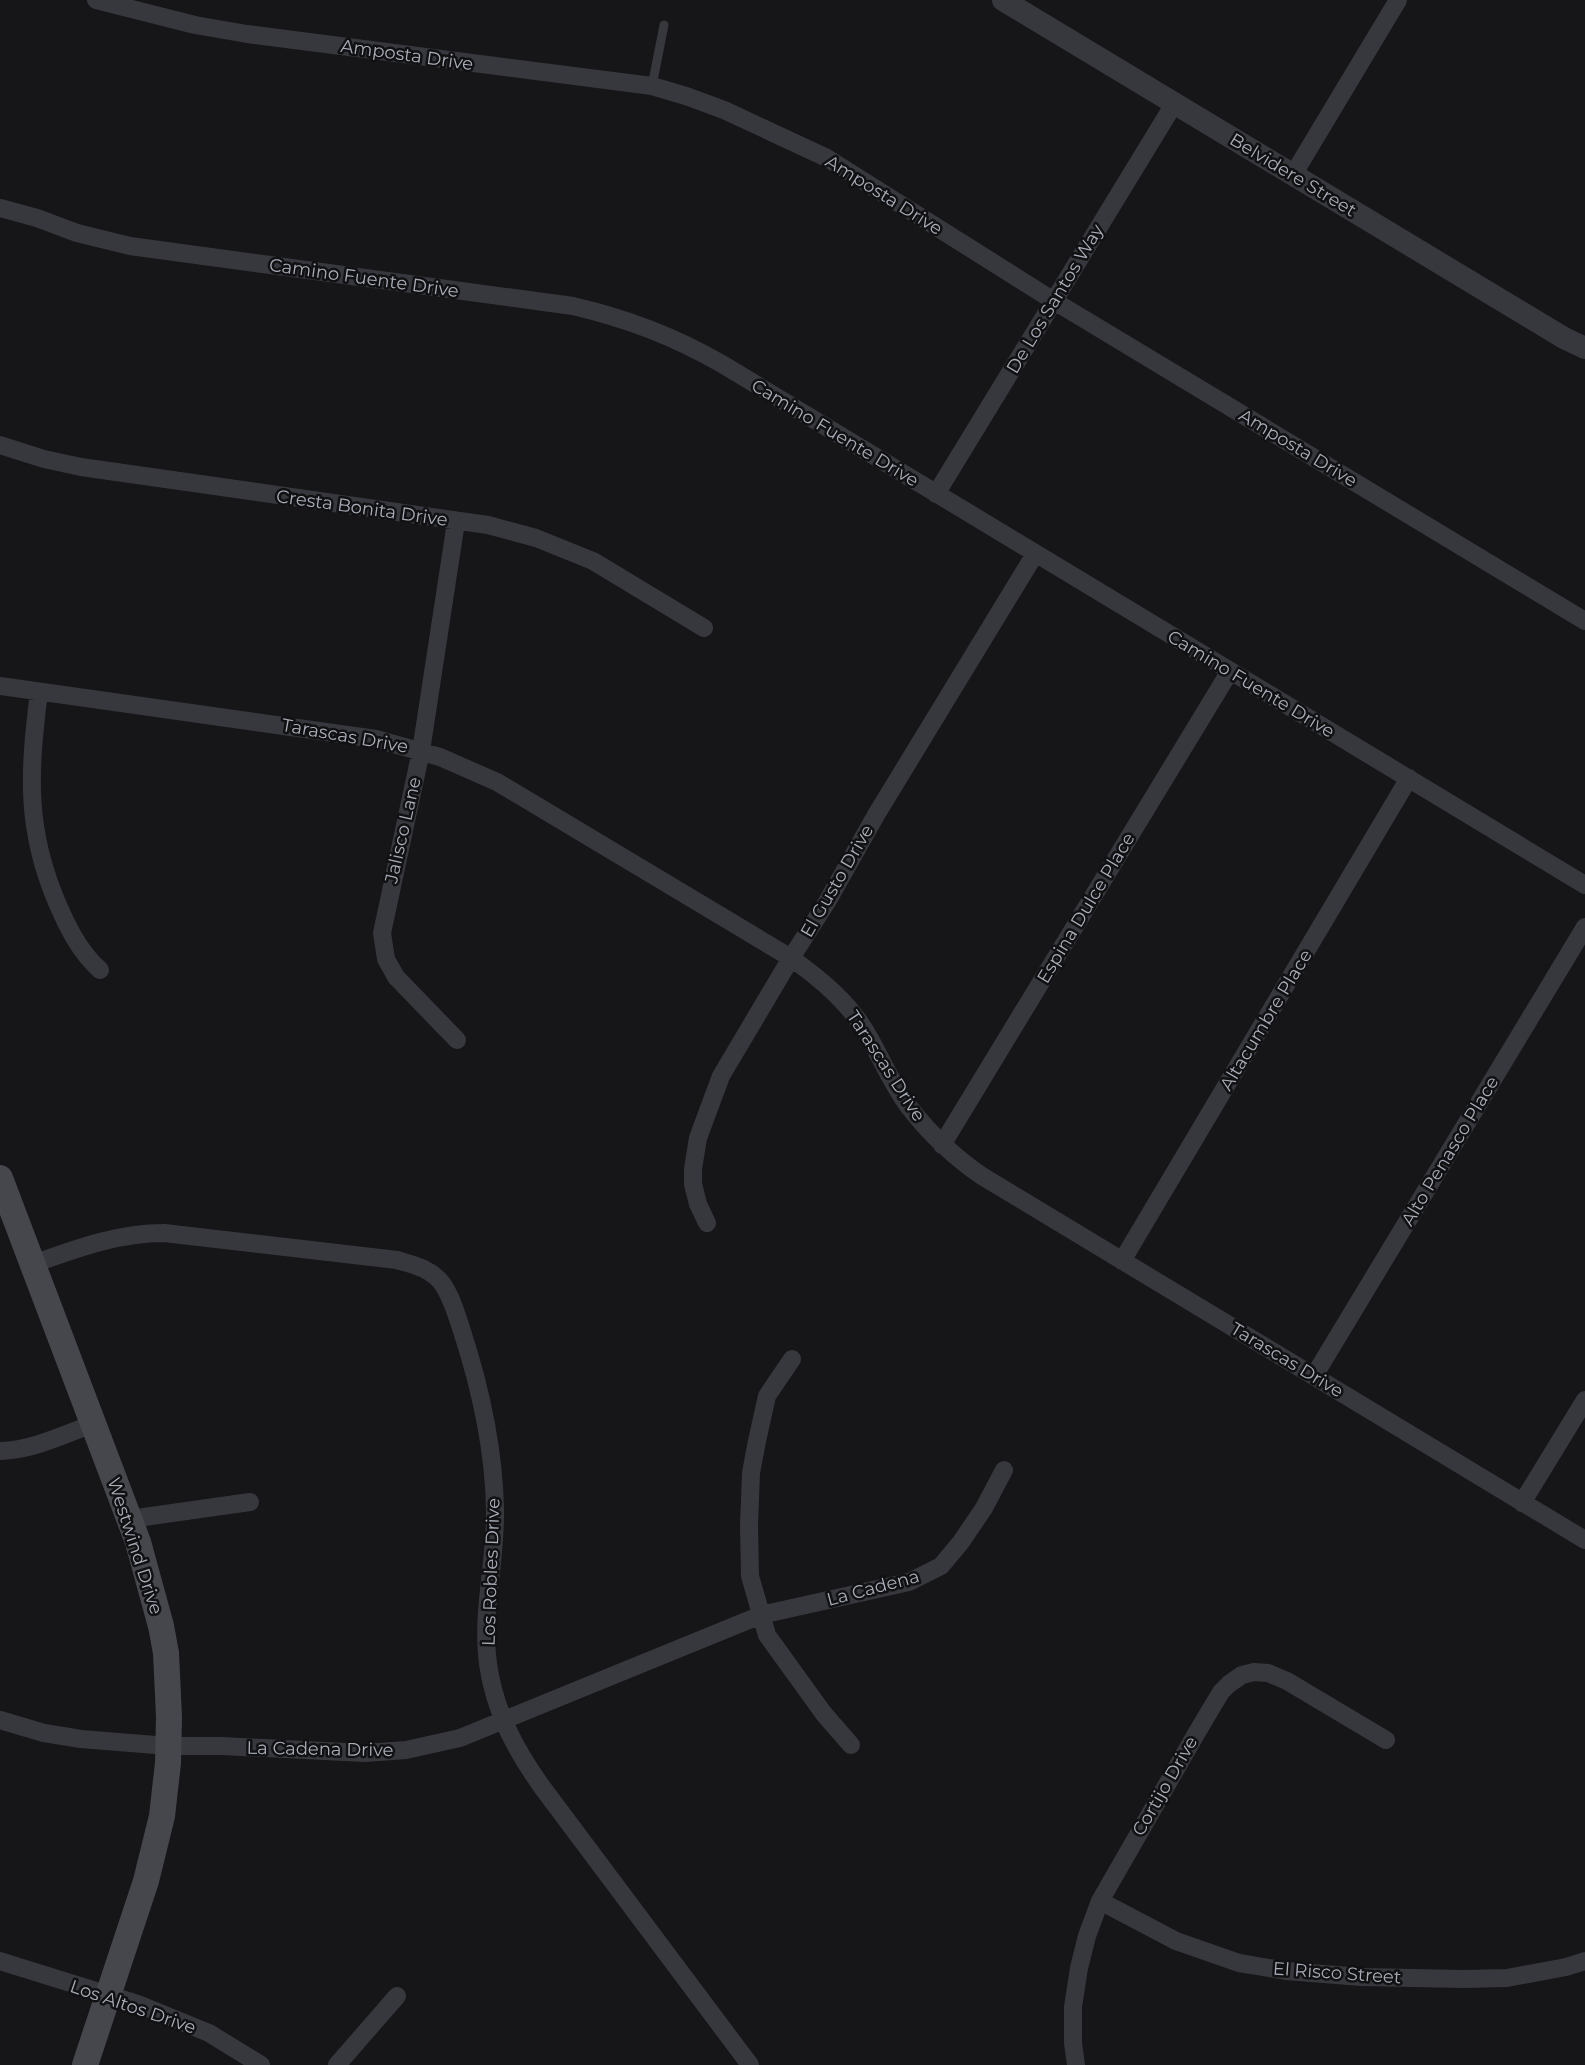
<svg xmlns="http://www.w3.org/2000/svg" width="1585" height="2065" font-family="Montserrat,sans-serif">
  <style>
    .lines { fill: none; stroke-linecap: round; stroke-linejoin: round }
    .service { stroke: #37383d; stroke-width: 9 }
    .minor { stroke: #37383d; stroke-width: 18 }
    .tertiary { stroke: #37383d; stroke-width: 22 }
    .secondary { stroke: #45474d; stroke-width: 26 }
    .labels { text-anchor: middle; stroke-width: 5; stroke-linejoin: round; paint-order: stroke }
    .street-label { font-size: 18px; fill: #a8adb8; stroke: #111113 }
  </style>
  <rect width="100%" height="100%" fill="#161618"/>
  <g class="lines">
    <!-- service -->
    <path class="service" d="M652,86L664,25"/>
    <!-- minor -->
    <path class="minor" d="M96,0L195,25L247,34L652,86L686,96L724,110L827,158L1054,301L1585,621
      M1293,175L1398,0
      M0,208L37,218L77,233L130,246L573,306C628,319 673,336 722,364L1585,885
      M0,445L44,459L81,467L488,525L536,538L593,561L704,628
      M936,494L1174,104
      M456,522L421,751L382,933L386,959L396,977L457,1040
      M0,686L376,739L440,757L497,782L791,958C822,980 852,1005 870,1039C883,1062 893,1086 909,1107C930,1134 954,1157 982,1176L1585,1540
      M39,692C29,772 25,829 58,905C69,930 80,952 100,970
      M942,1145L1230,671
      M707,1223L698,1204L693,1184V1169L698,1138L721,1076L791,958L827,902L876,815L1035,554
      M1122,1261L1409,778
      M33,1264C75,1249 117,1233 164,1233L397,1260C414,1265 429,1268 441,1282C451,1295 456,1313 461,1328C480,1386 494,1448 495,1510C496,1562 481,1613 488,1664C495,1712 515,1749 542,1787L750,2065
      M792,1359L767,1396L757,1441L751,1473L749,1525L750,1576L767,1635L824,1714L851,1745
      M1314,1376L1585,927
      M0,1451C33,1450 63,1435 93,1424
      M1522,1503L1585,1400
      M130,1519L250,1502
      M0,1720L44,1733L81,1739L168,1746H222L365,1753L406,1750L460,1738L761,1615L909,1582L941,1566L961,1542L984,1508L1004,1470
      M1100,1901L1176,1941L1239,1963L1287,1971L1361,1977L1463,1979L1507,1978L1566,1967L1585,1961
      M0,1961L138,2004L209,2033L261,2065
      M337,2065L397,1996
      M1076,2065L1073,2043V2007L1079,1968L1087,1936L1100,1901L1196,1734L1221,1692L1229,1684L1242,1675L1254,1672L1268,1673L1287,1681L1386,1740"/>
    <!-- tertiary -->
    <path class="tertiary" d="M1003,0L1564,338L1585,348"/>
    <!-- secondary -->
    <path class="secondary" d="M0,1178L138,1542L161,1626L166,1653L169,1717L168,1763L162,1816L146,1881L85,2065"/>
  </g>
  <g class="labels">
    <!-- street labels -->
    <g class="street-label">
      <text transform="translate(407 55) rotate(8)" y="6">Amposta Drive</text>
      <text transform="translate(1293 175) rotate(31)" y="6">Belvidere Street</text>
      <text transform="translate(884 195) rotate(32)" y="6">Amposta Drive</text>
      <text transform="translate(364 278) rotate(8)" y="6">Camino Fuente Drive</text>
      <text transform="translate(1055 299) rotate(-59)" y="6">De Los Santos Way</text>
      <text transform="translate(835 433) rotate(31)" y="6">Camino Fuente Drive</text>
      <text transform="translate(1298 448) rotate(31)" y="6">Amposta Drive</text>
      <text transform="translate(362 508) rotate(8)" y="6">Cresta Bonita Drive</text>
      <text transform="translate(1251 684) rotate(31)" y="6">Camino Fuente Drive</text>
      <text transform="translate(345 736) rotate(10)" y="6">Tarascas Drive</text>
      <text transform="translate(403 830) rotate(-77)" y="6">Jalisco Lane</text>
      <text transform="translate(837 881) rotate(-60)" y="6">El Gusto Drive</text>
      <text transform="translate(1086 908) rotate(-59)" y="6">Espina Dulce Place</text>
      <text transform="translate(1266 1020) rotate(-59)" y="6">Altacumbre Place</text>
      <text transform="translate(886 1066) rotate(57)" y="6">Tarascas Drive</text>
      <text transform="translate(1450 1151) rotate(-59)" y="6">Alto Penasco Place</text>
      <text transform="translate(1287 1360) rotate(31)" y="6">Tarascas Drive</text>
      <text transform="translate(135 1546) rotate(72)" y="6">Westwind Drive</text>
      <text transform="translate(491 1572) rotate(-88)" y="6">Los Robles Drive</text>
      <text transform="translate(873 1588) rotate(-15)" y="6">La Cadena</text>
      <text transform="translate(320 1749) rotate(1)" y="6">La Cadena Drive</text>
      <text transform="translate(1165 1786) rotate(-60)" y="6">Cortijo Drive</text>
      <text transform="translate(1337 1973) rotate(4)" y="6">El Risco Street</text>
      <text transform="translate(133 2007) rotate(19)" y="6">Los Altos Drive</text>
    </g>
  </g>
</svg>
